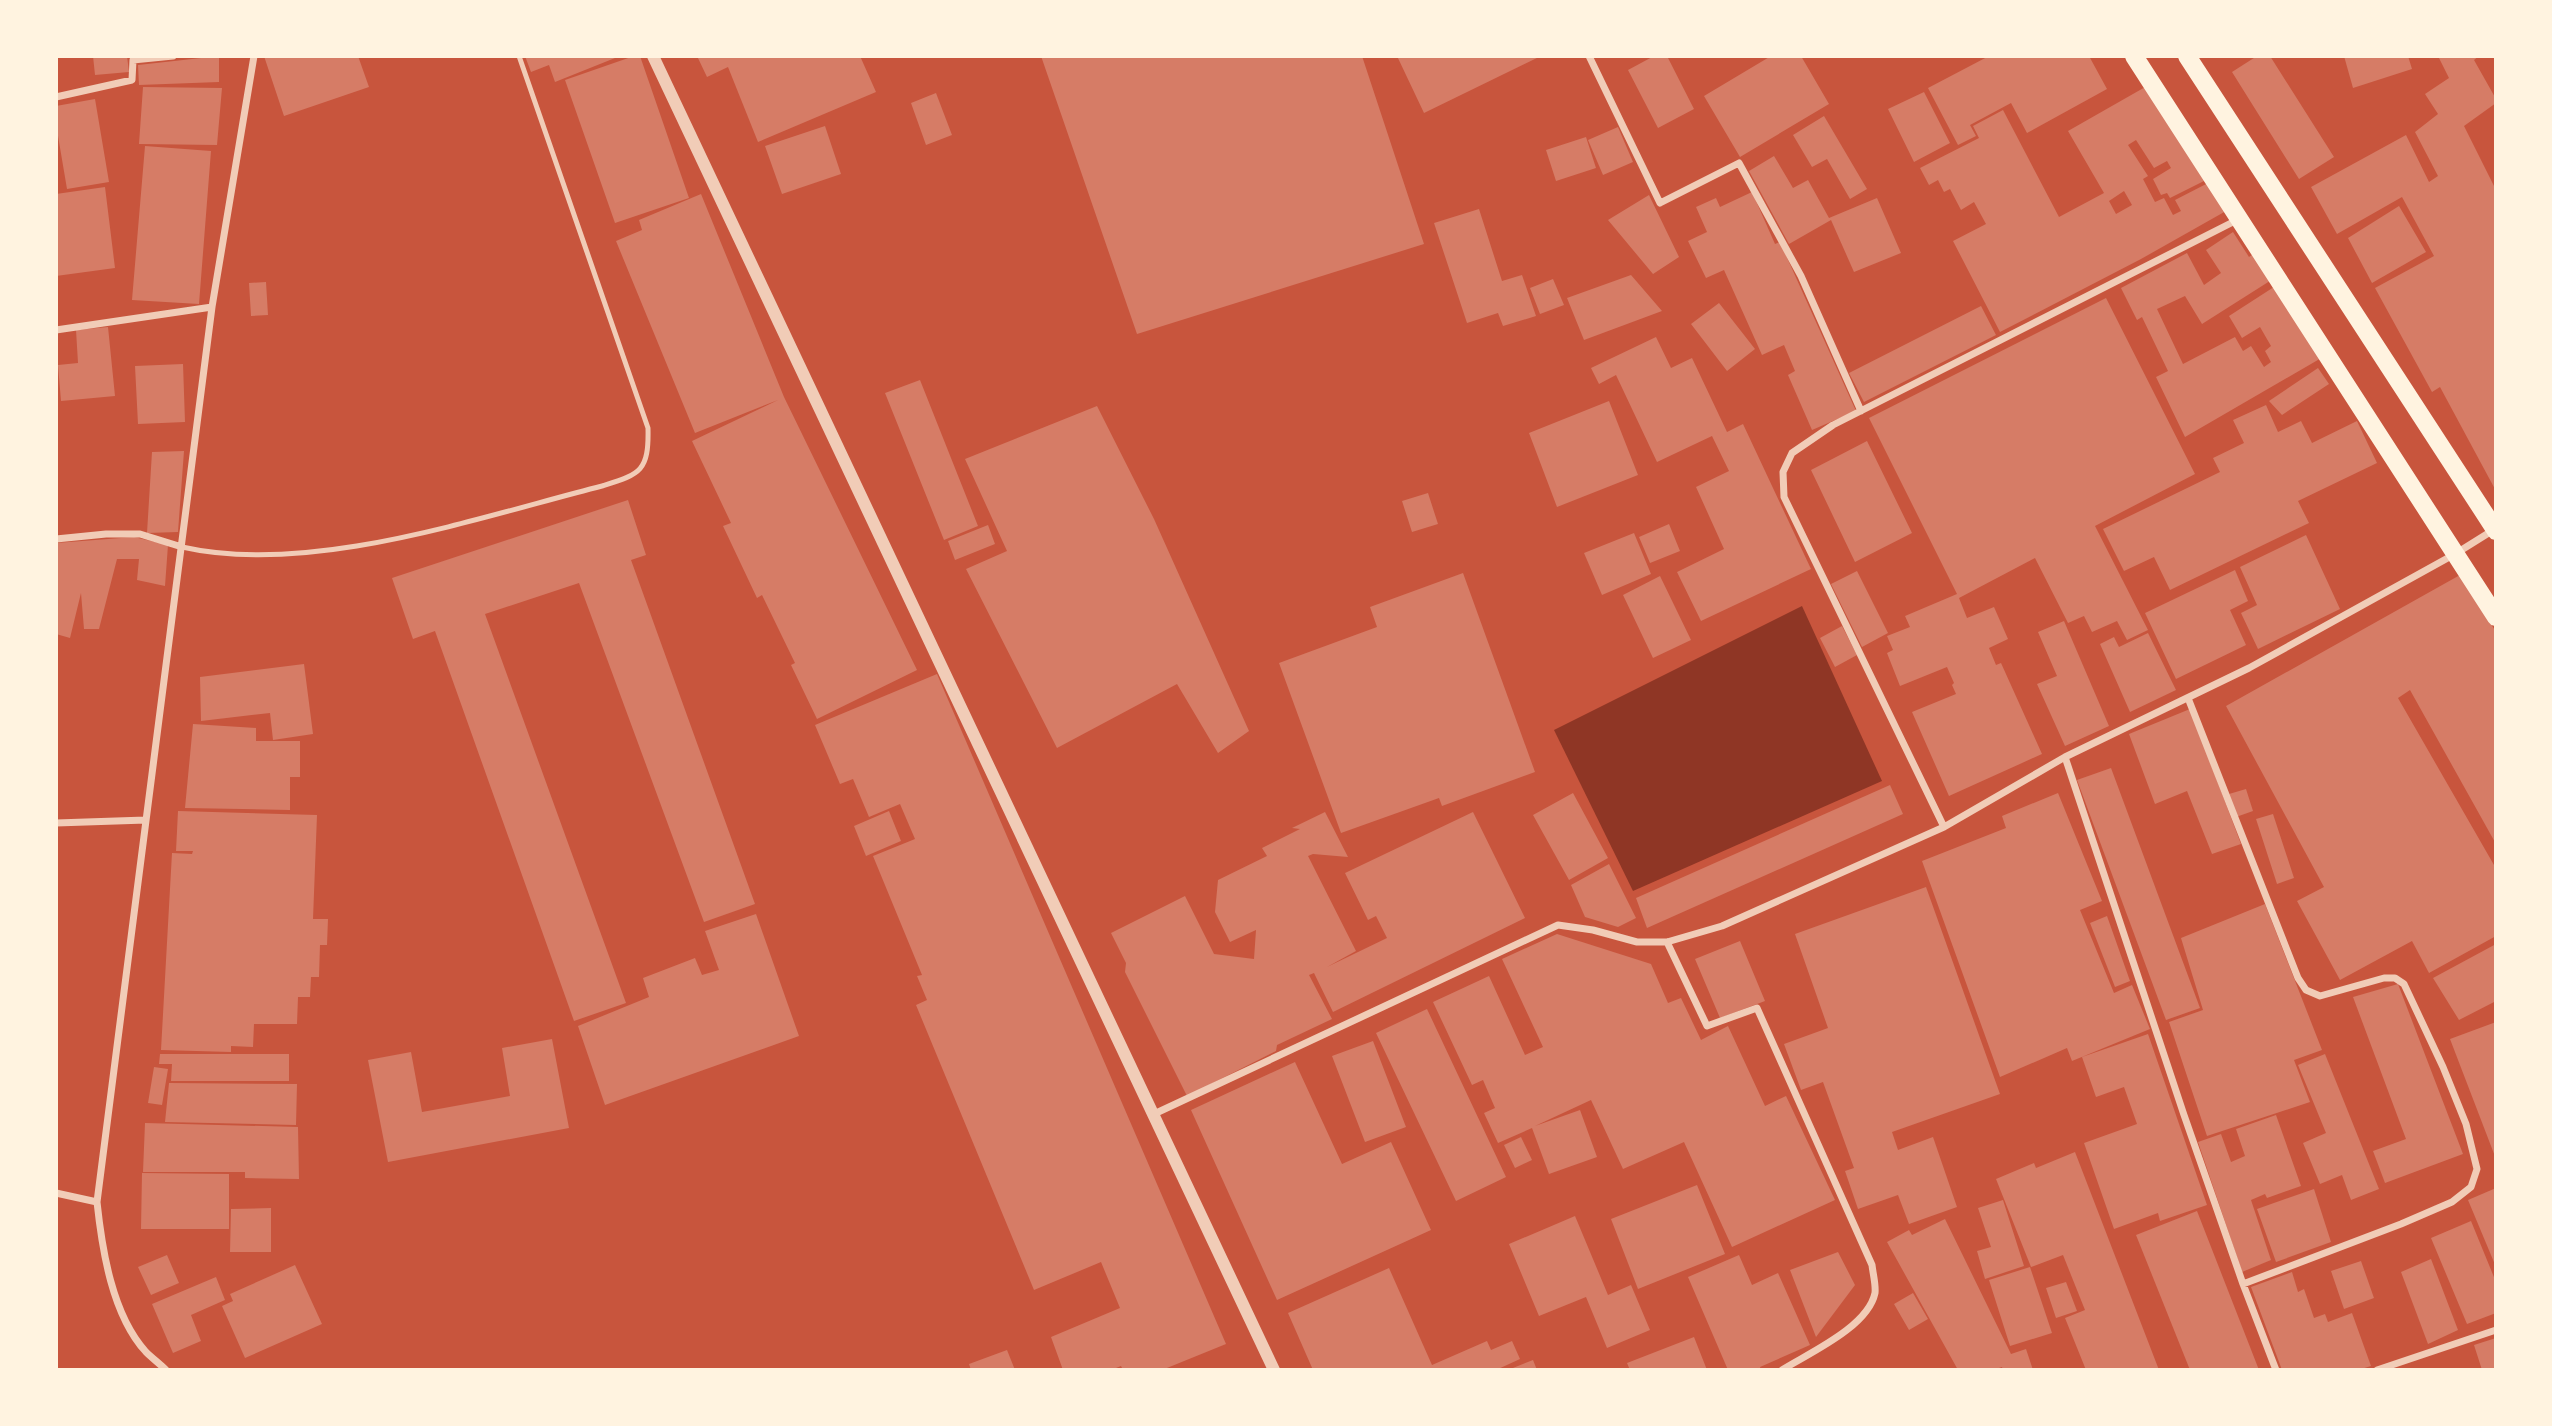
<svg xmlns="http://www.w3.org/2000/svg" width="2552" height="1426" font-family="'Zilla Slab',serif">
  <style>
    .water { fill: #8f3625 }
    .building { fill: #d67c66; fill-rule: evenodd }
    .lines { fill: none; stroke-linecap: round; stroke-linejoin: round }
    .service { stroke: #f1ccb7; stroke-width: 5 }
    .minor { stroke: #f1ccb7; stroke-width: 7 }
    .tertiary { stroke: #f1ccb7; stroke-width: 12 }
    .primary { stroke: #fff3e0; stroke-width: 18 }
  </style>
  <rect width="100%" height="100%" fill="#c8553d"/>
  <!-- water -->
  <path class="water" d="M1802,606L1882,781L1633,891L1554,730Z"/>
  <!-- building -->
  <path class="building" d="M93,56H127L129,72L95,75Z
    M219,56V82L139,85L138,65Z
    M264,56H358L369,87L284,116Z
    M525,56H620L555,82L549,65L531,72Z
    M634,56H640L689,198L615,223L565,80Z
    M697,56H860L876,92L758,142L728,67L707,77Z
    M1041,56H1362L1424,244L1137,334Z
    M1397,56H1541L1424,113Z
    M1654,56H1667L1694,109L1658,128L1628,70Z
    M1771,56H1801L1829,104L1740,157L1704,96Z
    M1989,56H2089L2107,89L2027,133L2011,103L1970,125L1976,136L1958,145L1928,88Z
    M2257,56H2270L2334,157L2299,179L2232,72Z
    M2344,56H2408L2412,69L2353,88Z
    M2438,56H2479L2474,60L2496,99V103L2464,126L2496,190V491L2440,387L2432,392L2375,288L2434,256L2402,197L2337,234L2311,187L2406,135L2429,182L2438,176L2415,132L2438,114L2425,94L2449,78Z
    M2147,86L2208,179L2170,198L2167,193L2161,195L2153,179L2171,168L2167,161L2154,168L2136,140L2128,145L2148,176L2143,179L2155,202L2164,198L2173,215L2181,211L2175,200L2210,182L2226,211L2141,259L2000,332L1953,241L1986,224L1974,202L1961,210L1950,189L1944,192L1938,180L1929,185L1920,168L1979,138L1973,126L2003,110L2059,217L2104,193L2068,131ZM2124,191L2132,205L2116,214L2109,201Z
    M143,87L222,88L217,145L139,144Z
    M1924,92L1950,143L1914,162L1888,109Z
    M936,93L952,135L926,145L911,103Z
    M95,99L109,182L67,189L56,124V106Z
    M1824,116L1867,189L1850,199L1827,159L1812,167L1793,135Z
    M825,126L841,174L782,194L765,146Z
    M1618,127L1633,162L1603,175L1588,140Z
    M1586,137L1596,168L1556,181L1546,150Z
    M145,146L211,151L199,304L132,300Z
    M1774,156L1793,188L1808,180L1829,218L1877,198L1901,253L1854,272L1831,220L1789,244L1749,171Z
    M105,187L115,268L56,276V194Z
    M1752,192L1775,244L1780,242L1856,411L1812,430L1788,375L1795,371L1784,345L1762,355L1724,270L1706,278L1688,241L1707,232L1696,207L1716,198L1720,207Z
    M701,194L784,397L917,670L817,719L791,665L795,663L762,595L757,598L723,526L731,523L692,441L778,400L695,433L616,241L642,230L639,220Z
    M1649,195L1679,257L1653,274L1608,220Z
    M2399,206L2426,252L2372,283L2348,238Z
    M1479,209L1502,281L1522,275L1536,316L1503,326L1498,313L1467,323L1434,223Z
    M2233,232L2249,257L2256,252L2273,279L2202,324L2185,296L2157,309L2183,364L2235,337L2243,351L2251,346L2264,367L2271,362L2265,351L2271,346L2260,327L2242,338L2229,316L2277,285L2323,357L2185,437L2156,377L2168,371L2142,317L2137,320L2121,288L2187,253L2204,285L2221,273L2206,250Z
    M1631,275L1662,311L1584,340L1567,298Z
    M1553,279L1564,305L1540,314L1530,288Z
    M266,282L268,315L251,316L249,283Z
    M2106,298L2195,474L2095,526L2148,630L2127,640L2117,621L2092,632L2084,616L2068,623L2035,558L1959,598L1967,618L1994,607L2008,639L1989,648L1996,665L2001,663L2042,754L1949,796L1912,712L1956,694L1952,685L1954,683L1947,667L1900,686L1887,653L1893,650L1887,636L1910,627L1905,616L1957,594L1869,418Z
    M1719,303L1755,349L1727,371L1691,324Z
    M1981,306L1996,335L1864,402L1849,373Z
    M108,327L115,396L61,401L58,365L78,363L76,330Z
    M1656,337L1671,368L1692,358L1727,432L1743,424L1811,569L1701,621L1677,572L1724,549L1696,487L1729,471L1712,436L1657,462L1616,375L1599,384L1591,368Z
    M183,364L185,422L138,424L135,366Z
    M2318,368L2329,384L2282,415L2269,401Z
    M920,380L978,526L944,540L885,393Z
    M1609,401L1638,475L1557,507L1529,433Z
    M2266,405L2278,432L2301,421L2312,443L2357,421L2377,463L2298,501L2309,523L2170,590L2154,557L2124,571L2103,529L2220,472L2213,458L2244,443L2233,420Z
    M1097,406L1154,519L1249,731L1218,753L1177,684L1057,748L966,569L1007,551L965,459Z
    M1867,441L1912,533L1855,562L1811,470Z
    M184,451L178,532L147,533L152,452Z
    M1428,493L1438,524L1412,532L1402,501Z
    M628,500L646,555L631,560L755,904L704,922L579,583L485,614L626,1003L574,1021L435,631L413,639L392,578Z
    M1669,524L1680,551L1650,563L1639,537Z
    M988,525L995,544L955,560L948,541Z
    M1634,533L1651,574L1602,595L1584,553Z
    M2306,535L2340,609L2258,649L2241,613L2257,605L2240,567Z
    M134,537L168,545L165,586L137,580L139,559H117L99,629H84L81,593L70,638L56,634V543Z
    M2235,570L2248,601L2230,610L2246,645L2176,679L2145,613Z
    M1857,571L1888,633L1862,647L1831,584Z
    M1463,573L1535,772L1442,806L1439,798L1341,833L1279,663L1377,627L1370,607Z
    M2460,575L2496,632V844L2410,690L2398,698L2494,865L2496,863V936L2429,973L2412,941L2340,980L2297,901L2324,887L2226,706Z
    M1660,576L1691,640L1653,658L1623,595Z
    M2064,621L2109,726L2065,746L2037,684L2057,676L2038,632Z
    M1842,626L1857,655L1835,667L1820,638Z
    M2148,633L2176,690L2130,712L2100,644L2114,637L2119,647Z
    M304,664L313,734L273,740L270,713L201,721L200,677Z
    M937,674L1226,1344L1162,1370H1123L1121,1366L1111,1370H1063L1051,1337L1120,1308L1101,1262L1034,1290L916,1005L927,1000L917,976L922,975L873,856L915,839L900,804L869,817L853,779L840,784L815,725Z
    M2190,709L2241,844L2212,854L2187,791L2155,804L2129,734Z
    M193,724L256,728V741H300V777H290V810L185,808Z
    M2111,768L2200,1008L2166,1020L2077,780Z
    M1890,785L1903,814L1647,928L1636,898Z
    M2246,789L2253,811L2236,817L2229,794Z
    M1573,793L1608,858L1569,880L1533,815Z
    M2058,793L2102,901L2080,910L2114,993L2132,985L2150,1029L2072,1061L2067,1048L2000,1077L1922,861L2006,828L2002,816Z
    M178,811L317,815L313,919H328L327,945H320L319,977H311L310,997H298L297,1024H254L253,1047L231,1046V1052L161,1050L172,853L192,854L193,851H176Z
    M889,811L901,841L866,856L854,826Z
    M1325,812L1348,857L1313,854L1308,856L1356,951L1327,967L1387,938L1376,916L1368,920L1345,873L1473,812L1525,918L1333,1012L1314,973L1309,975L1332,1019L1277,1045L1276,1051L1187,1096L1125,972L1126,963L1111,933L1185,896L1214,954L1254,959L1256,930L1230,942L1215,912L1218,880L1267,856L1262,848L1300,829L1292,828Z
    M2273,814L2294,878L2277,884L2256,819Z
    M1609,864L1636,918L1618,927L1585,917L1571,885Z
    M1926,887L2000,1094L1892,1132L1898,1150L1933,1137L1957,1207L1909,1224L1898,1195L1858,1209L1845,1171L1854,1168L1823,1082L1801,1090L1784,1044L1828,1028L1795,934Z
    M2265,904L2322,1050L2294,1060L2310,1102L2207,1136L2169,1022L2203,1010L2181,938Z
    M756,914L799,1036L605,1105L578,1026L649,997L643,978L695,958L702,975L719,970L705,931Z
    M2107,916L2130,981L2115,987L2090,923Z
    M1557,934L1651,964L1668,1003L1681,998L1701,1040L1728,1026L1765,1106L1786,1096L1835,1200L1732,1247L1684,1142L1623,1169L1591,1100L1535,1126L1580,1110L1597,1157L1549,1174L1532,1128L1498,1143L1484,1113L1495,1108L1483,1080L1472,1085L1433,1002L1489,976L1525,1055L1543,1047L1502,959Z
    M1740,941L1765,1001L1720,1018L1695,959Z
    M2496,944V1001L2459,1020L2433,978Z
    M2398,984L2463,1154L2385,1183L2373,1151L2406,1139L2353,997Z
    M1427,1009L1506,1177L1456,1201L1376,1033Z
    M2496,1022V1159L2450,1039Z
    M2148,1034L2207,1205L2160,1221L2158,1213L2114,1229L2084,1143L2137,1124L2124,1087L2096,1097L2082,1057Z
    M552,1039L569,1128L388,1162L368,1060L411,1052L422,1112L510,1096L502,1048Z
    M1373,1041L1406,1127L1365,1142L1332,1056Z
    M160,1054H289V1081H171L172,1064H159Z
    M2325,1054L2379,1189L2351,1200L2342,1175L2320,1184L2303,1143L2326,1133L2298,1065Z
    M1295,1062L1342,1164L1391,1142L1431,1230L1277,1300L1191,1110Z
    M154,1067L168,1069L162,1105L148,1103Z
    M169,1083L297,1084L296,1125L165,1122Z
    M2276,1115L2301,1186L2267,1198L2265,1194L2251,1200L2271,1260L2242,1272L2198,1142L2221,1134L2231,1162L2245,1156L2236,1129Z
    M145,1123L298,1127L299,1179L245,1178V1172H143Z
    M1521,1137L1532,1160L1515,1168L1504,1145Z
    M2075,1152L2159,1370H2086L2065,1318L2085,1310L2063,1255L2031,1267L1996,1179L2034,1163L2036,1168Z
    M142,1173L229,1174V1229H141Z
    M1697,1185L1725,1254L1638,1289L1611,1219Z
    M2496,1188V1267L2468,1200Z
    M2314,1189L2331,1242L2276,1262L2257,1209Z
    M2003,1200L2024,1266L1985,1279L1977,1251L1991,1247L1978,1208Z
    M271,1208V1252H230L231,1209Z
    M2197,1211L2259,1370H2190L2136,1235Z
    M1575,1216L1608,1295L1631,1285L1650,1330L1607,1348L1586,1297L1539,1316L1509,1244Z
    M1945,1219L2011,1354L2026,1349L2033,1370H2003L2002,1367L1993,1370H1958L1887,1242L1909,1230L1912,1235Z
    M2471,1221L2496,1282V1313L2467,1324L2431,1238Z
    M1838,1252L1855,1285L1816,1337L1790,1270Z
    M167,1255L179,1283L151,1295L138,1267Z
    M1739,1255L1752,1285L1778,1273L1810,1345L1760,1367L1761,1370H1728L1688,1277Z
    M2431,1259L2458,1330L2428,1344L2401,1272Z
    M2361,1261L2374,1298L2344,1309L2331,1271Z
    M295,1265L322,1324L245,1358L222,1306L233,1301L230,1294Z
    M2030,1267L2052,1333L2010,1346L1989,1280Z
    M1389,1268L1432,1365L1487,1341L1491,1350L1512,1341L1520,1359L1496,1370H1313L1288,1313Z
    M2292,1272L2298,1292L2304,1289L2314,1318L2325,1314L2328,1322L2352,1313L2371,1366L2358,1370H2282L2251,1287Z
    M216,1277L225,1300L191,1315L201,1341L173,1353L152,1304Z
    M2066,1282L2077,1311L2056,1318L2046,1288Z
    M1913,1293L1928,1319L1909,1330L1894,1304Z
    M1694,1337L1707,1370H1630L1627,1363Z
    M2496,1338V1370H2482L2474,1345Z
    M1007,1350L1015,1370H971L969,1364Z
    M1533,1360L1537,1370H1508Z"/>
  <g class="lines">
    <!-- service -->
    <path class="service" d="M182,547C310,576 476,518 602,486C640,474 649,472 648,428L519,56"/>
    <!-- minor -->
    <path class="minor" d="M1589,56L1660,203L1739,163L1801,276L1861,411
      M56,97L132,80L133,60L173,56
      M56,330L212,307
      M56,539L106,534H140L182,547
      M2065,757L2184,1115L2243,1284L2401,1224L2452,1202L2471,1187L2477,1169L2466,1124L2443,1067L2404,984L2395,978H2384L2320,996L2306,990L2298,978L2188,698
      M56,823L146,820
      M1944,827L1784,497L1783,472L1792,453L1833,425L2237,220
      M1667,942L1707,1026L1757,1008L1872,1265C1873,1274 1876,1285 1875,1293C1868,1327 1809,1353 1782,1370
      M1154,1114L1558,925L1593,930L1637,942H1667L1722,926L1944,827L2065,757L2249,668L2455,554L2495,529
      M56,1193L97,1202
      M2243,1284L2276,1370
      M166,1370C160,1364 152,1358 146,1352C112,1315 102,1249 97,1202L212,307L254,56
      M2377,1370L2496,1330"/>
    <!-- tertiary -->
    <path class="tertiary" d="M653,56L1274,1370"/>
    <!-- primary -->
    <path class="primary" d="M2134,56L2496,617
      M2187,56L2496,531"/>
  </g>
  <!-- border -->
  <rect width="2552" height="1426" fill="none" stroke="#fff3e0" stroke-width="116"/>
</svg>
